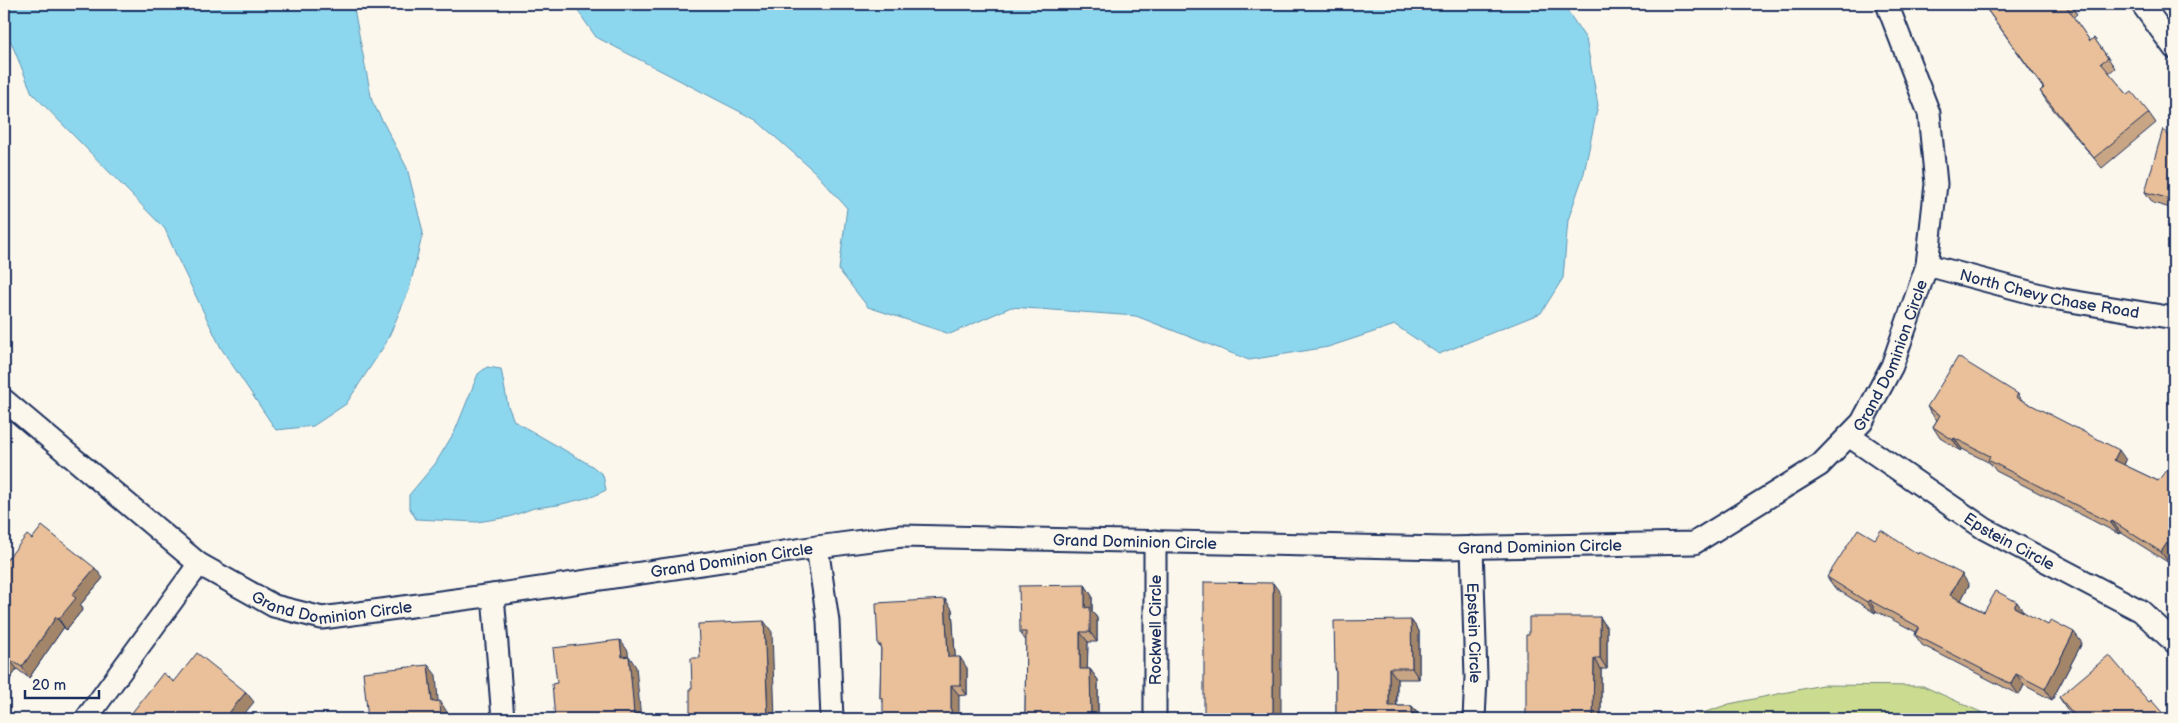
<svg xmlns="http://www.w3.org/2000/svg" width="2178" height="723" font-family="'Balsamiq Sans',sans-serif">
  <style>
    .green { fill: #cbdc90; stroke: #738677 }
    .water { fill: #8dd7ee; stroke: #5f94b4 }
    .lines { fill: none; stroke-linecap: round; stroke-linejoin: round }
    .street-casing { stroke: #1b2f5e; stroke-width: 25 }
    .street { stroke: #fbf7ec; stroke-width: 21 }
    .wall { fill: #c8a584; stroke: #1b2f5e }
    .shaded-wall { fill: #a3866b; stroke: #1b2f5e }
    .building { fill: #e9c099; stroke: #1b2f5e }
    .labels { text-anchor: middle; stroke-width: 4; stroke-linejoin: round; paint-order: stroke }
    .street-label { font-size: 16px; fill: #1b2f5e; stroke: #fbf7ec }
  </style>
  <rect width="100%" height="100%" fill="#fbf7ec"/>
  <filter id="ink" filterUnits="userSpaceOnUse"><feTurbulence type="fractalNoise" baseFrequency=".02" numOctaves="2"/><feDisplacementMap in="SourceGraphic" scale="10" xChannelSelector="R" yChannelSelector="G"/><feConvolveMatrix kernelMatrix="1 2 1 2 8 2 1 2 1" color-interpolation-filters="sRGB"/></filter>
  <g filter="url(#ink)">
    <!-- green -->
    <path class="green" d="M1822,685L1923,686L1996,719H1686L1729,704Z"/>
    <!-- water -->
    <path class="water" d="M4,4H353L372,101L407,168L423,232L409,290L386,343L346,404L313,426L276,430L221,348L177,257L165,229L32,93L4,25Z
      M573,4H1563L1586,39L1598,105L1584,173L1568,220L1563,278L1541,313L1439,354L1395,325L1328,347L1249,360L1136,316L1011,307L950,334L868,307L839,270L847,208L815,172L756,120L596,37Z
      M487,367L501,369L508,406L514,421L592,466L603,475L606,490L594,496L558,505L534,508L509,517L477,522L416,519L409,507V495L435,464L455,431L478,374Z"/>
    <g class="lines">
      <defs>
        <g id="street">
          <path d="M2142,4L2174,48"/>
          <path id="s1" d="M1927,265L2052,298L2174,318"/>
          <path id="s2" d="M4,400L199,564L274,606L322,618L493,595L817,547L902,536L1444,548L1694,543L1820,465L1862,422L1892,366L1927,265L1936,184L1929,113L1887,4"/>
          <path id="s3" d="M1849,436L1985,529L2141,611L2174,642"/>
          <path d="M817,547L828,621L832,719"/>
          <path id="s4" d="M1472,547L1476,677L1474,719"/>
          <path d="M493,595L503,719"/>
          <path d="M86,719L199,564"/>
          <path d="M1155,719V541"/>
        </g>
      </defs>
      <!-- street casing -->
      <use href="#street" class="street-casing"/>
      <!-- street -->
      <use href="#street" class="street"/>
    </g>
    <!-- wall -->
    <path class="wall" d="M1983,4H2070L2077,14L2073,17L2090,41L2094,38L2115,68L2109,73L2128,95L2149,113L2156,123L2102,168L2047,102L2040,91L2043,88Z
      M2174,142V209L2153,203L2145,192Z
      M2018,394L2022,400L2126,460L2124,465L2158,481L2174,474V554L2169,563L2120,532L2119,534L1996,471L1990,463L1962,449L1961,451L1940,438L1933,427L1937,420L1935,418L1927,407Z
      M32,539L103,578L80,605L83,609L66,630L64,627L29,678L17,669L4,688Z
      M1875,539L1918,554L1969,585L1961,600L1984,612L2024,613L2082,643L2052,700L2024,685L2019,695L1922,645L1915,635L1916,632L1876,611L1875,613L1835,588L1827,577Z
      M1085,585L1092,596V611L1097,618V642H1088L1087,669H1090L1098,680V719H1016L1025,713L1026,641L1020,632Z
      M952,609L955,657L967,668V695L883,702L880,698L881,648L878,645Z
      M1600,617L1607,628V669H1601V719H1526L1529,635Z
      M1411,620L1419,631V679H1397V706H1412L1420,717L1419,719H1336V671L1335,668Z
      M2059,697L2149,702L2168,719H2076L2066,708Z"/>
    <!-- shaded-wall -->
    <path class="shaded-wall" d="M1954,438L1962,449L1961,451L1953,440Z
      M2119,450L2126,460L2122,470L2114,460Z
      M2112,521L2120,532L2119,534L2111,523Z
      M2167,543L2174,554L2169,563L2161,552Z
      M95,568L103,578L80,605L83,609L66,630L59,619L72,595Z
      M1962,574L1969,585L1958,606L1950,595Z
      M1273,583L1281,594V719H1273Z
      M1085,585L1092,596V611L1097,618V642L1090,632L1085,608Z
      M945,599L952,609L956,668L948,657Z
      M1869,600L1876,611L1875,613L1867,602Z
      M2017,602L2024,612L2014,607Z
      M56,617L64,627L29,678L22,667Z
      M1600,617L1607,628V669L1600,658Z
      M1411,620L1419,631V679L1412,668Z
      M764,621L772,632L775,719H768Z
      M1080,632L1088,642L1087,680L1080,669Z
      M2074,632L2082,643L2052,700L2045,689Z
      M620,640L628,651L629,668L622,657Z
      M629,656L636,667L641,719H634Z
      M960,657L967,668V695L960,685Z
      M1594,658L1601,669V719H1593Z
      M9,659L17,669L4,688V666Z
      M428,665L436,675L439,713L432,702Z
      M1389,668L1397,679L1396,717L1389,706Z
      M1090,669L1098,680V719H1091Z
      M2016,674L2024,685L2019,695L2011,684Z
      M951,685L959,695V719H951Z
      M246,692L254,702L240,719H224Z
      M440,701L447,712L448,719H441Z
      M1412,706L1420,717L1419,719H1412Z"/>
    <!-- building -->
    <path class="building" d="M1983,4H2069L2066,6L2090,41L2094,38L2108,58L2101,63L2128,95L2132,92L2149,113L2094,158L2040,91L2044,88Z
      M2163,129L2174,142V200L2145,192Z
      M1958,357L2018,394L2016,397L2119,450L2114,460L2158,481L2167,469L2174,474V550L2167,543L2161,552L2112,521L2111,523L1988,460L1990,456L1954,438L1953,440L1933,427L1940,415L1927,407Z
      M42,526L95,568L72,595L76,598L59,619L56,617L22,667L9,659L4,666V563L27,535L32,539Z
      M1858,529L1875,539L1881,530L1918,554L1919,552L1962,574L1950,595L1984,612L1996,591L2017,602L2014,607L2048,625L2051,620L2074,632L2045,689L2016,674L2011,684L1915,635L1919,627L1869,600L1867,602L1827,577Z
      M1204,582L1273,583V719H1204Z
      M1085,585V608L1090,607V632H1080V669H1090L1091,719H1016V713H1025L1026,632H1020L1019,586Z
      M945,599L948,657H960V685H951V719H883V698H880L881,645H878L876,603Z
      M1529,617H1600V658H1594L1593,719H1526V635H1529Z
      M1411,620L1412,668H1389V706H1412V719H1336V668H1335L1334,621Z
      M764,621L768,719H690V688H692L691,658H700L698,624Z
      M620,640L622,657L629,656L633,700L634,719H555L552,684L557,683L553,648Z
      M197,653L246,692L224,719H127L163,673L174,682Z
      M2109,655L2149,702L2151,700L2168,719H2078L2059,697Z
      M428,665L432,702L440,701L441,719H368L363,672Z"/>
  </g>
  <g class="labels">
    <!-- street labels -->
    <g class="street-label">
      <text dy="6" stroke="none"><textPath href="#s1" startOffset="126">North Chevy Chase Road</textPath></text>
      <text dy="6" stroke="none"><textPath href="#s2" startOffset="2049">Grand Dominion Circle</textPath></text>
      <text dy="6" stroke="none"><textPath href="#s2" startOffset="1209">Grand Dominion Circle</textPath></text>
      <text dy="6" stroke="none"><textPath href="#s3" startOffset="192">Epstein Circle</textPath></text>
      <text dy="6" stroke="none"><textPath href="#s2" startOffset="1614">Grand Dominion Circle</textPath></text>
      <text dy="6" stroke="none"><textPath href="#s2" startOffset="804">Grand Dominion Circle</textPath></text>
      <text dy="6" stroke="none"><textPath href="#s2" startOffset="399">Grand Dominion Circle</textPath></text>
      <text transform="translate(1155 630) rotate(-90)" y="6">Rockwell Circle</text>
      <text dy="6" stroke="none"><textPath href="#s4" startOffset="86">Epstein Circle</textPath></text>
    </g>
  </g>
  <!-- margin -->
  <rect width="2178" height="723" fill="none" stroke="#fbf7ec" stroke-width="20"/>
  <rect x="10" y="10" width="2158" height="703" fill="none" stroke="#1b2f5e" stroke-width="2" filter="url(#ink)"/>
  <!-- scale -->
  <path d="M25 690v8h74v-8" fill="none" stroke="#1b2f5e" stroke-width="2.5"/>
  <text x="32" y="690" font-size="15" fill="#1b2f5e" stroke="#fbf7ec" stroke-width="4" paint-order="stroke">20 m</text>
</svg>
